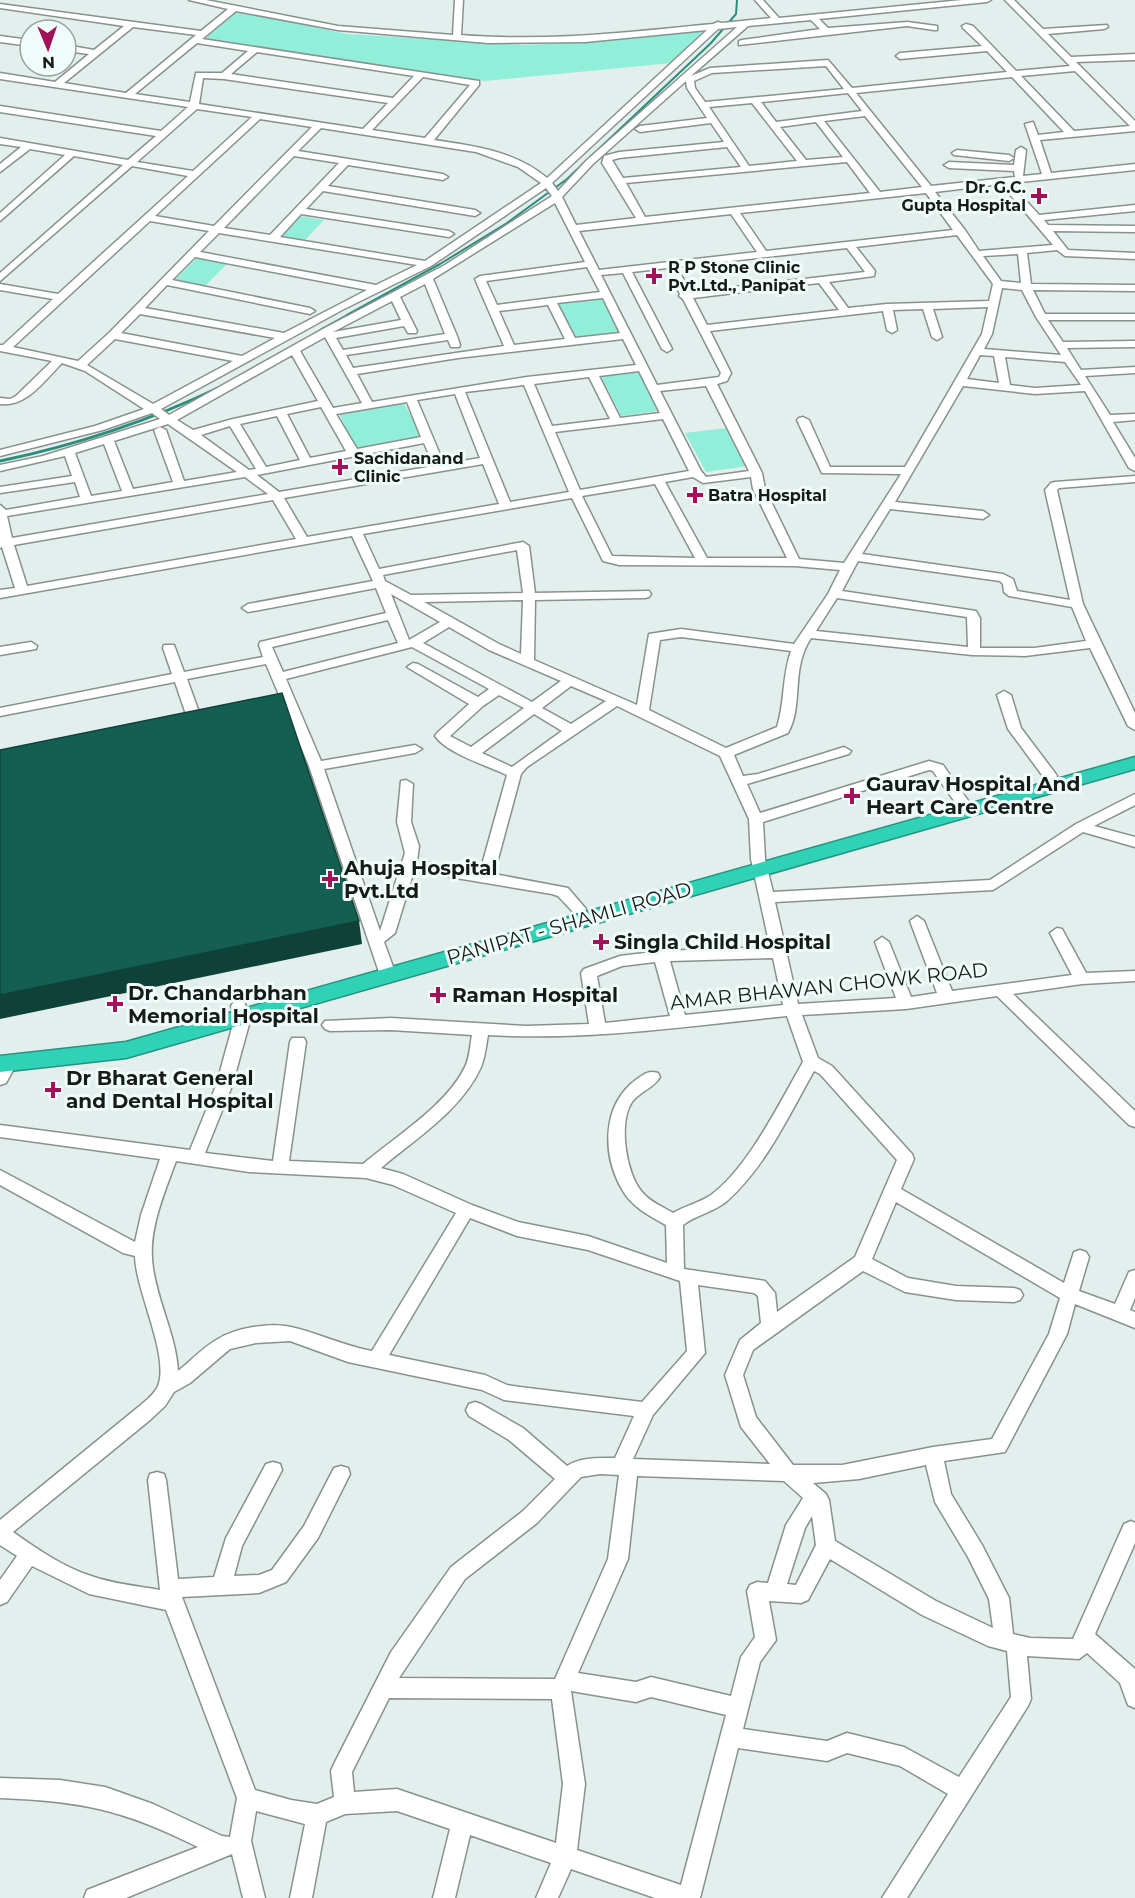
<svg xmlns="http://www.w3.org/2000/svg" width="1135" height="1898" font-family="Montserrat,sans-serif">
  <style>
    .green { fill: #90eed9 }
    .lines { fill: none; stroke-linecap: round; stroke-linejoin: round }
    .stream-far1 { stroke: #2a8e7d; stroke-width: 2 }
    .stream { stroke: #2a8e7d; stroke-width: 3 }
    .minor-casing { stroke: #87928f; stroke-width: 3 }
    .highway-casing { stroke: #269280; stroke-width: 3 }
    .minor { fill: #fff; fill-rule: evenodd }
    .highway { fill: #2fd2b7; fill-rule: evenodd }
    .shaded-wall { fill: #0e4239 }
    .building { fill: #145f52; stroke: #0e4239; stroke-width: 1.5 }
    .poi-dot { fill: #a11259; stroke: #f0fcf9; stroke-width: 2 }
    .labels { text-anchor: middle; stroke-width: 6; stroke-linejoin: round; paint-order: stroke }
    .far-poi-label { font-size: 16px; font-weight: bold; fill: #161a19; stroke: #f0fcf9; text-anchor: start }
    .poi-label { font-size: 20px; font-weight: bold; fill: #161a19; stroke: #f0fcf9; text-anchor: start }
    .street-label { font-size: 20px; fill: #161a19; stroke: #f0fcf9 }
  </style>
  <rect width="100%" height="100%" fill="#e3efec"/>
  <!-- green -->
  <path class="green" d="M238,11L347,34L525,45L604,41L704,30L672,63L485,81L204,40Z
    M299,216L324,220L305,240L280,236Z
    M197,258L227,264L205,286L174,281Z
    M601,297L619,332L575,338L558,302Z
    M637,370L659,411L621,416L600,374Z
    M404,403L422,437L355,448L339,413Z
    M727,428L748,466L706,472L685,433Z"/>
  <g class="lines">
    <!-- stream-far1 -->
    <path class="stream-far1" d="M347,315L440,264L507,223L567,179L711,43L736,14L737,0"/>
    <!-- stream -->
    <path class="stream" d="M321,330L350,314
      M0,461C77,445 149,421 220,387"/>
    <defs>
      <path id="minor" d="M189,0H206L338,26L453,35L455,0H463L461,35C546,42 629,32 713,24L718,22L722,23L771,18L755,0H763L779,18L962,0H991L987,2L819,19L828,28L907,22L937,26V30H934L907,26L739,45V41L742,40L820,29L811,20L748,26L691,76L710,68L828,60L852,88L1007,72L987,51L900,59L896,56L900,53L982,46L963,28L962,26L966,24L973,26L1016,71L1070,66L1005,0H1014L1043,29L1107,25L1108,27L1104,29L1048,34L1071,57L1135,54V60L1076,62L1135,121V131L1040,140L1051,173L1135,164V170L1010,183L1039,215L1135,205V211L1044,220L1048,225L1135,226V232L1053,231L1068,250L1135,253V259L1065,256L1057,250L1027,253L1031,284L1135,285V291L1033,290L1045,314H1135V320H1048L1063,342L1135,341V347L1067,348L1081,370L1135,367V373L1085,376L1110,415L1135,414V420L1113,422L1135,458V471L1129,468L1085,391L1035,394L963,386L895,502L983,511L989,515L983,519L890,509L862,554L1003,574L1013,579L1017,591L1070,600L1045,490L1051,483L1055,482L1135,476V482L1059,488L1057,490L1083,604L1135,713V730L1128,726L1090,648L1025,656L972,655L811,638C790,670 804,704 788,733L734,755L743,776L758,774L844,747L851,751L849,754L747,784L760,813L929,761L943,765L969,802L967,805H957L933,771L929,770L763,822L765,859L773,892L990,880L1076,824L1135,794V805L1094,826L1135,837V847L1083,832L993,890L775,902L798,1004L896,998L875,942L882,937L889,942L911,997L937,993L910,921L917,916L924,921L952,991L1072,975L1050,933L1057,928L1062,929L1086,973L1135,971V981L1082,984L1013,994L1135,1111V1127L1129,1125L997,996L906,1009L802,1015L818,1058L832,1066L912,1154L914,1159L901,1189L1064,1283L1074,1252L1080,1250L1086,1252L1089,1257L1079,1291L1115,1304L1129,1272L1135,1270V1298L1130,1310L1135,1312V1328L1075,1304L1067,1334L1005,1452L944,1461L951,1494L982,1545L1009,1598L1013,1634L1030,1638L1073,1639L1124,1524L1131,1521L1135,1523V1543L1095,1634L1135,1669V1708L1128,1705L1120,1683L1087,1653L1079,1659L1027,1656L1031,1699L1028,1706L907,1898H882L948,1794L900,1766L847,1753L827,1761L738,1748L700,1898H655L571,1869L558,1898H536L551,1863L470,1835L455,1898H433L450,1829L397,1811L345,1814L326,1822L312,1898H290L305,1824L256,1811L251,1841L265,1898H243L232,1854L126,1898H84L87,1890L198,1847C124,1810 82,1801 0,1798V1778L60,1780L105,1787L153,1804L222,1836L230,1837L237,1798L166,1610L89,1594L32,1566L7,1602L0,1605V1580L17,1556L0,1545V1520L142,1404C148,1399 155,1393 158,1386C170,1356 136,1292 135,1256L123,1253L0,1185V1170L135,1242L141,1215L160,1159L0,1137V1125L190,1150L216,1086L235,1017L231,1006L234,1002H244L251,1017L232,1086L205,1153L273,1161L290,1042L292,1038H304L306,1042L289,1161L363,1164C395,1137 447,1105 465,1067C470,1057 470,1045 472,1035L391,1030L330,1031L325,1029L322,1025L325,1021L391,1018L526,1026L589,1024L581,973L584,969L620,956L661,951L770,947L751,859L749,819L720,756L617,706L527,767L521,774L494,874L568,888L586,909L584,913H574L558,896L552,894L414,871L395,933L384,942L396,975L393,979H383L380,975L309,766L266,664L187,679L204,726L197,730L190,726L175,682L0,716V708L172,674L163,648L164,645H174L184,672L263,657L259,645L260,642L386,613L376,588L248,612L242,608L248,604L373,581L352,536L0,598V590L15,588L2,547L0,548V505L6,510L80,497L75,482L0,493V487L72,476L65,456L0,471V465L43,456L160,419L152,413L103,430L0,456V450L95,426L144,409L85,371L62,363C44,381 27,407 0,404V398L10,399L16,396L52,361L0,351V345H3L53,299L0,290V284L58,294L188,176L132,166L0,281V273L123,165L74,156L0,221V213L65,155L30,149L0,172V164L21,147L0,144V138L128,160L156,136L0,112V106L161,131L188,107L0,79V73L55,82L89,54L66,51V45L94,50L124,26L0,8V4L201,31L228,9ZM236,11L338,30L488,43L585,42L707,30L547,178C515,151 474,146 434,140L479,85V81L202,39ZM133,27L196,35L126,93L64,83ZM737,27L587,160L558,191L552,183L718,29ZM197,43L248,51L222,73H196L190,102L135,94ZM257,52L414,76L393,98L231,74ZM826,66L844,89L705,102L695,88L694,81L712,73ZM1075,71L1130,126L1074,131L1021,76ZM423,77L470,85L425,138L372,130ZM1012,77L1064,132L1038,135L1033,122L1025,124L1042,174L1023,176L1026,150L1021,147L1016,150L1014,165L949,162L944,165L949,168L1014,171L1015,177L931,186L856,93ZM203,78L224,79L388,103L363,129L199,104ZM686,81L687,88L707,118L640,126L635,129L640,132L711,123L724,142L619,152L604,156L602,163L636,218L576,225L562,197L593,164ZM848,93L862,111L776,122L761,102ZM752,103L797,161L749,166L709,107ZM197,109L252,117L193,171L137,162ZM865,116L922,187L880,192L824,121ZM260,119L312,127L214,226L155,216ZM816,122L843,157L806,160L780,127ZM321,128L476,152L518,167L541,183L425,261L280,237L301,214L449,237L454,234L449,231L306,209L323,191L475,216L480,213L475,210L328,186L348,165L443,180L448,177L443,174L298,151ZM727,147L741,167L623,178L612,160L619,158ZM294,156L339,163L270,235L224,228ZM847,162L870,193L645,217L626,183ZM1001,184L1053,245L979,251L965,230L935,192ZM546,188L552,196L445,265L323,329L169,415L161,409L342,310L431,266ZM926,193L953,230L766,251L740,213ZM555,203L585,262L480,276L475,279L504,346L353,368L346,355L448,340L451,347H459L460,345L457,336L433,279ZM731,214L757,252L599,270L579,231ZM150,221L209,231L109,333L78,361L13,347ZM219,233L417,265L376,285L200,252ZM957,235L993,284L989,301L887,304L848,308L829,282L874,276L875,271L856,247ZM847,248L865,272L690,292L677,267ZM1018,254L1021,283L1001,281L983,256ZM195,257L367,290L284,333L145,308L167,285L310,314L315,311L310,308L172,280ZM587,267L600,292L497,305L486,281ZM667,268L680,294L679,296L683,299L721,373L719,377L657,385L601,275L623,273L662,349L667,352L672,349L632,272ZM819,283L839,310L707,325L693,298ZM425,284L445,334L343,350L336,338L404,326L408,333H416L417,331L400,297ZM1002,288L1022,290L1036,317L1061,355L984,349L992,334ZM603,298L620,333L575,338L557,303ZM392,301L401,320L333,332ZM548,305L565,339L514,345L499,311ZM988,307L982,334L905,467H830L809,420L803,417L799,418L797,420L822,473L901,474L844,563L799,559L765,489L762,473L717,384L727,381L731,373L710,331L883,311L887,330L892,333L897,330L893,310L923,309L932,337L937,340L942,337L933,309ZM140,314L275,338L242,356L121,333ZM325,337L362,403L333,408L300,351ZM115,339L233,361L153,404L87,365ZM623,339L636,365L527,377L372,402L357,374L458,358ZM292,355L318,401L233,419L193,430L177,420ZM980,355L994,356L999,383L967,379ZM1005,357L1065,362L1081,385L1035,388L1010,385ZM639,371L660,413L620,418L599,376ZM589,377L610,419L552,426L534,384ZM524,385L569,492L510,502L465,392ZM706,386L749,471L706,477L701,471L660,391ZM455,394L480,458L444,464L417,400ZM407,402L421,437L357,449L336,414ZM321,407L346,451L310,458L287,414ZM277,416L300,460L266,467L240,424ZM663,419L689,471L580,490L555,432ZM168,424L237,472L184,481L166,430L160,427L154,430L173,482L133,489L114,441ZM230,426L256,469L249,470L201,435ZM424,443L434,466L279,492L257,475ZM104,444L122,491L91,496L75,453ZM483,464L499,504L307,537L284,498ZM245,477L268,494L12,538L7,516ZM693,477L703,483L751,477L753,489L787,558H707L665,482ZM655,484L695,558L612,556L582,496ZM572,498L603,561L619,565L795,566L840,570L828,594L794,644L681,629L649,634L637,705L534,660L535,600L645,598L649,597L651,594L649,591L535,593L529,546L523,542L379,569L363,534ZM273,500L296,539L27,586L14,545ZM517,550L523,593L411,595L385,581L383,575ZM858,561L1000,581L1003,584L1004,592L1009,596L1072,607L1086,641L1034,648H980V618L976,611L842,591ZM391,594L440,622L409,640ZM837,598L967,617L968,647L816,631ZM523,600L521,654L499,644L424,602ZM388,620L398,643L283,672L272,647ZM449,627L489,650L561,681L532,702L423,643ZM681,637L791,651C782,676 785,702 777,727L726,748L649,710L660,640ZM412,647L489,689L478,697L418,664L413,663L407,667L469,704L437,733L435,736C448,754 486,765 507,775L480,872L417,861L419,846L411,822L413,784L406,780L401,781L397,822L405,853L380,931L324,769L415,753L422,749L415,745L321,761L286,679ZM571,686L606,701L571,724L542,708ZM499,695L524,708L471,747L450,736L483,706ZM534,714L562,731L512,767L482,753ZM773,958L783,1005L685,1015L670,961ZM655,962L670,1016L605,1023L597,976L622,966ZM787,1016L803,1062C780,1102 748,1168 711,1195C699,1203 685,1206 673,1213C663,1207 650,1202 642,1192C626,1174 618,1123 632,1102C639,1092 654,1088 660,1077L658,1073C649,1070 644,1074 637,1079C601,1105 602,1156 623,1191C633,1208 650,1216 666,1225L667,1263L588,1236L518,1222L472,1205L403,1174L381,1168C415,1139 462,1110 481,1067C485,1057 486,1046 488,1035C587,1041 687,1026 787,1016ZM814,1071L820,1074L897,1160L855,1257L777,1312L775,1293L765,1281L684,1269L683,1225C696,1215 714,1212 727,1201C766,1166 789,1115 814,1071ZM176,1161L249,1172L366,1178L393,1185L456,1213L372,1351C344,1346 318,1333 291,1327C270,1322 236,1328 218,1339C203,1347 191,1361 178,1371C176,1336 158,1303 153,1268C147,1232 164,1194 176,1161ZM896,1202L1060,1298L1049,1334L992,1439L933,1447L842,1465H793L756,1417L743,1375L753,1350L863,1271L905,1292L956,1300L1014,1302L1020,1300L1023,1295L1020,1290L1014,1288L956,1286L908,1278L872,1259ZM470,1218L517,1236L588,1250L680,1281L687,1351L642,1402L520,1387L507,1385L485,1375L389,1355ZM698,1285L754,1293L758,1296L761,1323L740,1340L725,1375L741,1427L770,1464L633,1459L653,1415L705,1353ZM290,1341L348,1362L482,1390L504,1400L634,1416L615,1458C599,1458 580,1457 567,1466L523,1428L481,1404L475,1402L469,1404L466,1410L469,1416L509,1440L555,1479L523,1511L451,1567L391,1652L334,1764L331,1771L334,1797L317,1804L291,1800L255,1790L182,1597L259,1593L286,1582L318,1538L350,1474L348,1468L341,1466L334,1468L304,1526L272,1570L259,1575L234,1576L242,1546L282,1470L280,1464L273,1462L266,1464L226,1538L214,1577L178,1579L166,1480L164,1474L157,1472L150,1474L148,1480L160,1590C137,1586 114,1584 91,1576C63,1567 37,1549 13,1532L150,1420L165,1406L174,1392L190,1383L230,1349L256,1343ZM926,1465L935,1502L968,1557L989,1599L993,1628L936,1601L835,1541L829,1500L826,1494L813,1483L859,1479ZM600,1474L619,1475L608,1559L555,1679L399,1678L465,1579L537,1523L581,1477ZM637,1476L784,1481L803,1498L786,1525L768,1583L757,1582L750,1585L747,1591L755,1637L741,1657L731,1696L651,1677L636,1682L578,1673L628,1559ZM812,1516L816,1545L796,1585L787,1584L805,1528ZM830,1559L922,1615L988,1646L1007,1651L1011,1697L959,1777L904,1747L847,1733L827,1741L743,1729L760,1662L776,1640L769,1601L801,1603L808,1600ZM571,1691L636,1702L651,1697L726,1715L681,1885L577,1850L585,1784ZM389,1698L552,1699L563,1784L556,1843L397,1789L354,1792L352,1772Z
        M0,36L30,40V46L0,42Z
        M957,150L1009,155L1014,158L1009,161L954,155L952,153Z
        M31,642L37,646L36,649L0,655V647Z
        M1004,691L1011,695L1021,728L1055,773L1057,776L1055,779H1045L1008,729L997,695Z
        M9,1057L15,1059L17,1063L6,1083L0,1085V1065L3,1059Z"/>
      <path id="highway" d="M1135,757V769L126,1058L0,1072V1056L126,1042Z"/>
    </defs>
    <!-- minor casing -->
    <use href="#minor" class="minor-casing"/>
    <!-- highway casing -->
    <use href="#highway" class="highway-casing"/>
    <!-- minor -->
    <use href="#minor" class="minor"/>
    <!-- highway -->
    <use href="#highway" class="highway"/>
  </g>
  <!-- shaded-wall -->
  <path class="shaded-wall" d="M359,921L362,944L0,1019V995Z"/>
  <!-- building -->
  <path class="building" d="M282,693L359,921L0,995V750Z"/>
  <!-- markers -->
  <g class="poi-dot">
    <path d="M1036 187h6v6h6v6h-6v6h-6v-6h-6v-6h6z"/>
    <path d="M651 267h6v6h6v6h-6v6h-6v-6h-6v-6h6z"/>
    <path d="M337 458h6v6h6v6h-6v6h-6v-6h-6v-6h6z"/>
    <path d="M692 486h6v6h6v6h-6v6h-6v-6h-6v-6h6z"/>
    <path d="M849 787h6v6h6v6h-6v6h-6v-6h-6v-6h6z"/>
    <path d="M327 870h6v6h6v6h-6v6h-6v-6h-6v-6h6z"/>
    <path d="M598 933h6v6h6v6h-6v6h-6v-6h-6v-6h6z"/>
    <path d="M435 986h6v6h6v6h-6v6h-6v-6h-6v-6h6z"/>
    <path d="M112 995h6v6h6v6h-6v6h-6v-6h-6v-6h6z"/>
    <path d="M50 1081h6v6h6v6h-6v6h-6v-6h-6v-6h6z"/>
  </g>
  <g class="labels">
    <!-- far-poi labels -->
    <g class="far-poi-label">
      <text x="1026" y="193" text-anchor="end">Dr. G.C.<tspan x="1026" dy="18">Gupta Hospital</tspan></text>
      <text x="668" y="273">R P Stone Clinic<tspan x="668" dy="18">Pvt.Ltd., Panipat</tspan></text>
      <text x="354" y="464">Sachidanand<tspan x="354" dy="18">Clinic</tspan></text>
      <text x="708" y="501">Batra Hospital</text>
    </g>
    <!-- poi labels -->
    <g class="poi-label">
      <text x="866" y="791">Gaurav Hospital And<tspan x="866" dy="23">Heart Care Centre</tspan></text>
      <text x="344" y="875">Ahuja Hospital<tspan x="344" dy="23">Pvt.Ltd</tspan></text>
      <text x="614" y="949">Singla Child Hospital</text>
      <text x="128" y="1000">Dr. Chandarbhan<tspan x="128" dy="23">Memorial Hospital</tspan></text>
      <text x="452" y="1002">Raman Hospital</text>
      <text x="66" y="1085">Dr Bharat General<tspan x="66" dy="23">and Dental Hospital</tspan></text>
    </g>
    <!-- street labels -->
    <g class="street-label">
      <text transform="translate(569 923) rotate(-16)" y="7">PANIPAT - SHAMLI ROAD</text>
      <text transform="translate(829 986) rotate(-6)" y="7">AMAR BHAWAN CHOWK ROAD</text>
    </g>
  </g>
  <!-- north arrow -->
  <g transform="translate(48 48) rotate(178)"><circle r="28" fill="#f0fcf9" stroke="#99a29f" stroke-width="1.5"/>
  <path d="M0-4.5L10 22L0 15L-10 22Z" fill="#a11259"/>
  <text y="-9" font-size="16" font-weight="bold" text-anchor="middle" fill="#161a19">N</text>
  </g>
</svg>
